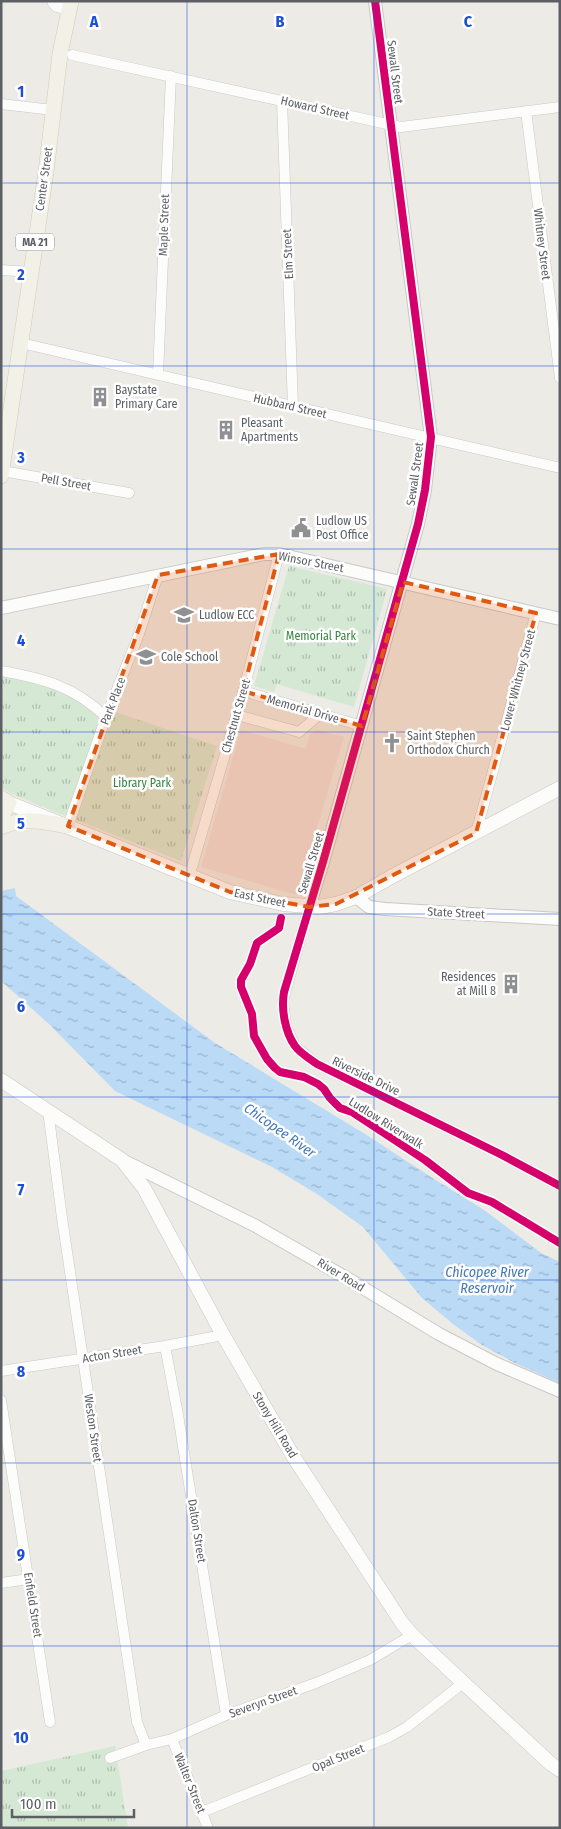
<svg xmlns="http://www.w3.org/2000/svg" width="561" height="1829" font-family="'Fira Sans Condensed',sans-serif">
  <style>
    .medical { fill: #ebdfdb }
    .park { fill: url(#park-tufts) }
    .water { fill: url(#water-ripples) }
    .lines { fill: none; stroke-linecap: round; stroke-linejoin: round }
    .minor-casing { stroke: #c8c9c8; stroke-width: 11 }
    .tertiary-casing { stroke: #c8c9c8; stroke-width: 14 }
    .secondary-casing { stroke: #c7c8c6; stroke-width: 15 }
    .primary-casing { stroke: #d3ccb4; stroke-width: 16 }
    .minor { stroke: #fcfcfb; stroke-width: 10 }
    .tertiary { stroke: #fcfcfb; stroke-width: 12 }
    .secondary { stroke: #fcfcfb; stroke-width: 14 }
    .primary { stroke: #f2f1e8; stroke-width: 15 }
    .cycleway-casing { stroke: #fff; stroke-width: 11 }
    .cycleway { stroke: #d6006c; stroke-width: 8 }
    .marked { fill: #e15910; fill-opacity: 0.2; stroke: #e15910; stroke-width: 4; stroke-dasharray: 10 6; stroke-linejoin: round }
    .grid { fill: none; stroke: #1d4ed8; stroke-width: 1; stroke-opacity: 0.55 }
    .labels { text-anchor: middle; stroke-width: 5; stroke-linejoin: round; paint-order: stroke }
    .shield { fill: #fff; stroke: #8d8f92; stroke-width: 1 }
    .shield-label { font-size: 11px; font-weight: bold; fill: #5c5f64 }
    .street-label { font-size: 12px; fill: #5c5f64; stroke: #fff }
    .poi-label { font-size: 12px; fill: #5c5f64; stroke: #fff; text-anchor: start }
    .park-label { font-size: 12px; fill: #388640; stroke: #fff }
    .water-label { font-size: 14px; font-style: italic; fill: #4577b7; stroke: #fff }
    .grid-label { font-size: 16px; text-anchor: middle; font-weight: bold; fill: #1d4ed8; stroke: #fff; stroke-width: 5; stroke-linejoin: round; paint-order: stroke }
  </style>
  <defs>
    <pattern id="park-tufts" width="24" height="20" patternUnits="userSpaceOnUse" patternTransform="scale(1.25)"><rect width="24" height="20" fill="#d4e8d3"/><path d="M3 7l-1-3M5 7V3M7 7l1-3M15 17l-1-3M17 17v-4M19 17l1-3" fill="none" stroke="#afbfaf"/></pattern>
    <pattern id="water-ripples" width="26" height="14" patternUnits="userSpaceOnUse" patternTransform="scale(1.25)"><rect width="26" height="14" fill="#badaf6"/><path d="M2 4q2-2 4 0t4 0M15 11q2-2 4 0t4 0" fill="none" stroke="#9ab4cb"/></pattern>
  </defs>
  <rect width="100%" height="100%" fill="#ecebe6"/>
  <!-- medical -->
  <path class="medical" d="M241,730L306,749L310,734L317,730L344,737L297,895L201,867Z"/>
  <!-- park -->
  <path class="park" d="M289,566L387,589L354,707L277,684L274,692L254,686Z
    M1,673L48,682L106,716L109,710L217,746L181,861L53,811L10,793L1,787Z
    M115,1746L128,1828H1V1771Z"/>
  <!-- water -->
  <path class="water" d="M15,888L16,896L215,1043L365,1134L434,1179L484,1210L541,1253L560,1262V1383L515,1363L482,1345L453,1324L422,1298L363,1227L317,1194L272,1167L115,1091L49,1024L1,981V891Z"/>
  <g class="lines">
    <defs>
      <path id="minor" d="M72,55L401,127L560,107
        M282,101L293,406
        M1,104L53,110
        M526,111L560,378
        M1,270L31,272
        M21,343L560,468
        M158,374L171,76
        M2,471L129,493
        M1,671C43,678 75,687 106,717
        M243,691L362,726
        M237,715L299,732L320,714
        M68,826L106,717L139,634L158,575
        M476,833L536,613
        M189,877L241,700L279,554
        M309,907L283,1001L286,1026L295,1046L317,1064L502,1155L560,1186
        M48,1110L62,1218L133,1695L137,1722L146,1745
        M165,1346L178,1415L226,1715
        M1,1371L165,1346L223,1335
        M1,1400L50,1722
        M1,1583L29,1579
        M172,1739L208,1828
        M110,1758L146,1745L172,1739L226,1715L316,1683L370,1660L412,1635
        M202,1812L389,1737L407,1727L463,1683"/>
      <path id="tertiary" d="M1,608L235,560L264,554H279L560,619
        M356,897L369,907L385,909L560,919
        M309,907L323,862L418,524L425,490L431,437L375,1
        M122,1160L254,1225L350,1280L439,1334L497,1364L560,1391"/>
      <path id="secondary" d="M54,1L57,5L69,8
        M9,803L230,892L283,904L319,907L336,904L356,897L391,877L560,788
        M1,1080L122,1160L144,1188L223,1335L293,1456L402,1623L412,1635L551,1764L560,1770"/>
      <path id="primary" d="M1,476L46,172L60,54L71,1
        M1,798L9,803L1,818
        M1,827C25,816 43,822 68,826"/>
    </defs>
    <!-- minor casing -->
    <use href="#minor" class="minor-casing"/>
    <!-- tertiary casing -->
    <use href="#tertiary" class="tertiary-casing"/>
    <!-- secondary casing -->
    <use href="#secondary" class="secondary-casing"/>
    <!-- primary casing -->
    <use href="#primary" class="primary-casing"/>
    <!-- minor -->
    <use href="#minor" class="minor"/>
    <!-- tertiary -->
    <use href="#tertiary" class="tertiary"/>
    <!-- secondary -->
    <use href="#secondary" class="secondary"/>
    <!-- primary -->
    <use href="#primary" class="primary"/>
    <defs>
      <path id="cycleway" d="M375,1L431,437L425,490L418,524L323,862L284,992C281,1009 285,1032 295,1046C300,1053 310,1059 317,1064L502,1155L560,1186
        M281,918L279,928L257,943L250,964L241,980V987L252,1014L254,1036L267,1059L275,1068L280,1072L304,1077L318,1084L324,1089L330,1098L340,1108L352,1112L425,1160L468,1193L492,1202L560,1243"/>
    </defs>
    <!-- cycleway casing -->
    <use href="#cycleway" class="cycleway-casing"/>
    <!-- cycleway -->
    <use href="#cycleway" class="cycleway"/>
  </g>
  <!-- marked area -->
  <path class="marked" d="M279,554L243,691L362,726L403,582L536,613L476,833L336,904L309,907L230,892L68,826L158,575Z"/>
  <!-- grid -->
  <path class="grid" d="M187,1V1828M374,1V1828M1,183H560M1,366H560M1,549H560M1,732H560M1,914H560M1,1097H560M1,1280H560M1,1463H560M1,1646H560"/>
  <!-- icons -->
  <defs>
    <symbol id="building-bare" viewBox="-9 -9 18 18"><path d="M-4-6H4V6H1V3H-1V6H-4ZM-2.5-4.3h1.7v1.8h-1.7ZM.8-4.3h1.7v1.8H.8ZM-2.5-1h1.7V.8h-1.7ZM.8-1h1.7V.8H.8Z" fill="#8e9092" stroke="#fff" stroke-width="2.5" paint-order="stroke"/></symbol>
    <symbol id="civic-bare" viewBox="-9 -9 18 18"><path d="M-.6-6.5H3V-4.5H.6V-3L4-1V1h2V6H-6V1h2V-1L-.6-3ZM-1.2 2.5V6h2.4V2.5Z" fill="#8e9092" stroke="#fff" stroke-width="2.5" paint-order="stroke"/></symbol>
    <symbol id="school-bare" viewBox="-9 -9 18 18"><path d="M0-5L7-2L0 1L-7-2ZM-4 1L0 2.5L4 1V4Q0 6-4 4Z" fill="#8e9092" stroke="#fff" stroke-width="2.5" paint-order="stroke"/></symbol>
    <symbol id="church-bare" viewBox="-9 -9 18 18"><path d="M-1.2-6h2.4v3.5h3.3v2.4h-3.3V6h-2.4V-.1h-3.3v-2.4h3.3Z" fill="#8e9092" stroke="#fff" stroke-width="2.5" paint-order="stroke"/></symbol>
  </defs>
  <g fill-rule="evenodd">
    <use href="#building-bare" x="86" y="383" width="28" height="28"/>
    <use href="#building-bare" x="212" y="416" width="28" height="28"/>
    <use href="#civic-bare" x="287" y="514" width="28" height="28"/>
    <use href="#school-bare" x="170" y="601" width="28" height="28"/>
    <use href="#school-bare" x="132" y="643" width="28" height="28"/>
    <use href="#church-bare" x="378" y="729" width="28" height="28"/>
    <use href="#building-bare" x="497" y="970" width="28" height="28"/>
  </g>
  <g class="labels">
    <!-- shield labels -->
    <rect class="shield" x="16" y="233.5" width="38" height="17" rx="4"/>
    <g class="shield-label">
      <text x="35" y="246">MA 21</text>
    </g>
    <!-- street labels -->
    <g class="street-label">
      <text transform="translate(395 72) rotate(83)" y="4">Sewall Street</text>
      <text transform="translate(315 108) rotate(13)" y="4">Howard Street</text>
      <text transform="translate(44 179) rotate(-82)" y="4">Center Street</text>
      <text transform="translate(164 225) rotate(-88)" y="4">Maple Street</text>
      <text transform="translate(542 244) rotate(83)" y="4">Whitney Street</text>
      <text transform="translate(288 254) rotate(-93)" y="4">Elm Street</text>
      <text transform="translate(290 406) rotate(13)" y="4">Hubbard Street</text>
      <text transform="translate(415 474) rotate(-82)" y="4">Sewall Street</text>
      <text transform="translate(66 482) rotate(10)" y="4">Pell Street</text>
      <text transform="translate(311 562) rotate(11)" y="4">Winsor Street</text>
      <text transform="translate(518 680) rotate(-75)" y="4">Lower Whitney Street</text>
      <text transform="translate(113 701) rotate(-69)" y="4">Park Place</text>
      <text transform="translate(303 709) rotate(16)" y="4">Memorial Drive</text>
      <text transform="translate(236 716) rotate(-74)" y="4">Chestnut Street</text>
      <text transform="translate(311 863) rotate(-73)" y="4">Sewall Street</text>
      <text transform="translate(260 898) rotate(12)" y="4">East Street</text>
      <text transform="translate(456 913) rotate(3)" y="4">State Street</text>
      <text transform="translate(366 1076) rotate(26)" y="4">Riverside Drive</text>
      <text transform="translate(386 1123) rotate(32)" y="4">Ludlow Riverwalk</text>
      <text transform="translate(341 1275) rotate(31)" y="4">River Road</text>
      <text transform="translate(112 1354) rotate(-9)" y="4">Acton Street</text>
      <text transform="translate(275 1425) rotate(59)" y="4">Stony Hill Road</text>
      <text transform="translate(93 1428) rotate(82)" y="4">Weston Street</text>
      <text transform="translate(197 1531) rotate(81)" y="4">Dalton Street</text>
      <text transform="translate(33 1605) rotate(81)" y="4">Enfield Street</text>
      <text transform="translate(263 1702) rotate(-20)" y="4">Severyn Street</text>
      <text transform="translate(338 1758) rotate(-22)" y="4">Opal Street</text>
      <text transform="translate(190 1783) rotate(68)" y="4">Walter Street</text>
    </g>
    <!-- poi labels -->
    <g class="poi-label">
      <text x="115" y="394">Baystate<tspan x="115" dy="14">Primary Care</tspan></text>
      <text x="241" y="427">Pleasant<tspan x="241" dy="14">Apartments</tspan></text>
      <text x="316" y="525">Ludlow US<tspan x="316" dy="14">Post Office</tspan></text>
      <text x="199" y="619">Ludlow ECC</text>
      <text x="161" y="661">Cole School</text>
      <text x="407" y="740">Saint Stephen<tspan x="407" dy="14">Orthodox Church</tspan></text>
      <text x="496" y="981" text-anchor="end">Residences<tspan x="496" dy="14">at Mill 8</tspan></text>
    </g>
    <!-- park labels -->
    <g class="park-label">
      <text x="321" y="640">Memorial Park</text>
      <text x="142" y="787">Library Park</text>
    </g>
    <!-- water labels -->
    <g class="water-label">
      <text transform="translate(280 1130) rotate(35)" y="5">Chicopee River</text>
      <text x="487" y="1277">Chicopee River<tspan x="487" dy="16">Reservoir</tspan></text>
    </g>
  </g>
  <g class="grid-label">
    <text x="94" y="27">A</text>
    <text x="280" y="27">B</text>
    <text x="468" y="27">C</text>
    <text x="21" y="97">1</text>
    <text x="21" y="280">2</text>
    <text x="21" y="463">3</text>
    <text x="21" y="646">4</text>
    <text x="21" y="829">5</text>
    <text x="21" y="1012">6</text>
    <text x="21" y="1195">7</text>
    <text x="21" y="1377">8</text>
    <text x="21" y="1560">9</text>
    <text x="21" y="1743">10</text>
  </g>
  <!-- border -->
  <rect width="561" height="1829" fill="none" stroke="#5c5f64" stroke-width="5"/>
  <!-- scale -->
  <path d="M12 1809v8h122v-8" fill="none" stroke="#5c5f64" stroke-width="2.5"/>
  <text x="20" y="1809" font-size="15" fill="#5c5f64" stroke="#ffffff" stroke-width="4" paint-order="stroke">100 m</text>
</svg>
